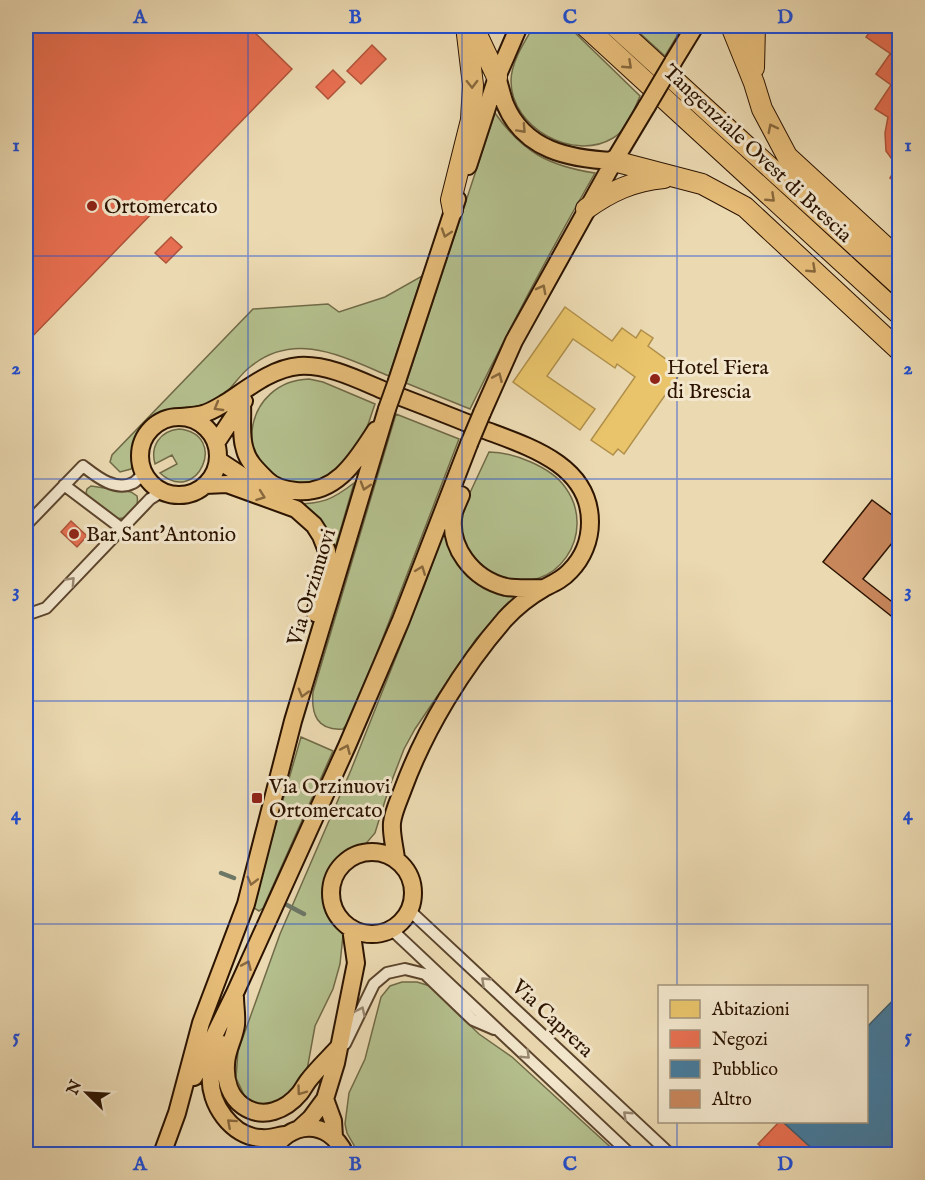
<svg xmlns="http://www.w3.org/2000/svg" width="925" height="1180" font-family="'IM FELL English',serif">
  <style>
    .green { fill: #b4c08e; stroke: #706a47; stroke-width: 1.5 }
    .homes { fill: #e9c46a; stroke: #b08f4a; stroke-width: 1.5 }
    .shops { fill: #e76f51; stroke: #af5339; stroke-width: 1.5 }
    .public { fill: #457b9d; stroke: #3d5c6e; stroke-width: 1.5 }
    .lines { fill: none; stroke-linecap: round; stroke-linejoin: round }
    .stream { stroke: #6c7766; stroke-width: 4.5 }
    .building { fill: #c8865b; stroke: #2b1300; stroke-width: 1.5 }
    .street-casing { stroke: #5b442c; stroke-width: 14 }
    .primary-casing { stroke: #2b1300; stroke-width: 20 }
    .highway-casing { stroke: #2b1300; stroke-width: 22 }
    .street { stroke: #f2e6cc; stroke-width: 10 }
    .primary { stroke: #e6bc78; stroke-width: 16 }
    .highway { stroke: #e6bc78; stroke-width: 20 }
    .primary-bridge-casing { stroke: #2b1300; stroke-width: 20; stroke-linecap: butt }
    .primary-bridge { stroke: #e6bc78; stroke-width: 16 }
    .oneway { stroke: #88683c }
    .oneway2 { stroke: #988770 }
    .grid { fill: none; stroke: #1d4ed8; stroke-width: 1.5; stroke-opacity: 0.55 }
    .poi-dot { fill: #8f2418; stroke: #f2e6cc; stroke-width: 2 }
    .labels { text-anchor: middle; stroke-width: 6; stroke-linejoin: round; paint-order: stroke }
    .street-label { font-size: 21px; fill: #2b1300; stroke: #f2e6cc }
    .poi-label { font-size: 21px; fill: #2b1300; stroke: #f2e6cc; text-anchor: start }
    .neatline { fill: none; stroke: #1d4ed8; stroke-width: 2 }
    .grid-label { font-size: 20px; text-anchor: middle; font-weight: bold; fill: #1d4ed8 }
  </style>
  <rect width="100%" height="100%" fill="#ebd9b1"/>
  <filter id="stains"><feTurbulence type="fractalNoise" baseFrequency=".00333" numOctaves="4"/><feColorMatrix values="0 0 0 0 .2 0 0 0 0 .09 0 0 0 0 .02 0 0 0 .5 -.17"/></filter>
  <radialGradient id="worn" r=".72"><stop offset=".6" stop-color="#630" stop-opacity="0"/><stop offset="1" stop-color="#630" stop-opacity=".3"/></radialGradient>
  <!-- green -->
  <path class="green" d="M534,26H568L640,96C634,110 627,130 613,138C574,162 511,128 511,81C511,62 525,41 534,26Z
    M632,26H683L665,56Z
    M495,113C522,152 549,166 595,173C550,251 509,329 470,409L406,383Z
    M422,276L389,376C343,357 295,330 250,367C239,375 232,389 221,397C194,415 155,401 138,438C133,448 136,459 131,469L120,472L110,462L112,455L253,309L328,304L339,312L385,297Z
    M309,379L323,382L375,404C369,420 364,442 354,455C341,473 334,477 314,483C305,486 300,485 291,483C229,467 245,381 309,379Z
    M396,414L459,439L364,687L347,724L343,729C317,731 311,714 313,692Z
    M179,429C230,434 197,507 160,473L177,464L172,455L155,464C150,446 160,431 179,429Z
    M489,452C513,452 551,467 565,487C599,533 556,598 500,577C494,574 484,572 480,568C476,564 473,557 470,552C463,541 458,528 460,514C461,508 465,502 468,497C475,482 482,467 489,452Z
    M354,483L335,549C325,523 319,516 294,504C322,504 332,500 354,483Z
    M91,486L131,492L137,496C140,509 125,523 112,517C101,512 92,503 86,493L87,489Z
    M447,524L449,545L516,596L476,639L415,729L404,749L389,788L375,833L363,847L342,859L333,869L326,881L324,893L325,906L343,935L340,964L333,989L315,1026L305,1081L273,1109L247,1101L236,1078L238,1051L280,934L351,770L424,587Z
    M301,737L333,751L263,908L259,911L254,908L253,904Z
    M402,982H417L430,986L479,1034L512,1057L618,1154H359L347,1133L345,1124L349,1093L365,1059L381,997L390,986Z"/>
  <!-- homes -->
  <path class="homes" d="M565,307L612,341L622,328L636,338L641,330L653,338L648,346L682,371L624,454L618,449L613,455L591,440L635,377L617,364L615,368L573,339L547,376L595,409L580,430L513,382Z"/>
  <!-- shops -->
  <path class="shops" d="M41,26H248L292,69L26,343V42Z
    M874,26H900V60L866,37Z
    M372,45L386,59L361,84L347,71Z
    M890,54L900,60V185L890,178L897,166L886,151L885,133L888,117L875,109L891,85L876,74Z
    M333,70L345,82L328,99L316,87Z
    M171,237L182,247L166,263L155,253Z
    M71,521L87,536L77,547L61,532Z
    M779,1122H783L818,1154H769L758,1144Z"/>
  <!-- public -->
  <path class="public" d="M900,993V1154H818L783,1122H866V1028Z"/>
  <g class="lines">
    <!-- stream -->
    <path class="stream" d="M221,873L234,878
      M287,905L304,914"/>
  </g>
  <!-- building -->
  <path class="building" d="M872,500L900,521V550L892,543L863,579L900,608V623L823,562Z"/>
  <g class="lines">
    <defs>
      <path id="street" d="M64,485L121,528
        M26,525L83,466C96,476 115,492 133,483C137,481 141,476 144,473
        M26,615L46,608L150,499L163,491
        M409,910L670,1154
        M391,929L630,1154
        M345,1044L374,984L387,973L405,969L425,974L473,1020L494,1029"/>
      <path id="primary" d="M673,62L695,26
        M497,77C500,86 502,96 505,104C524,150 569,159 614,161
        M468,166L497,77L519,26
        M397,381L457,199
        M242,404C243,420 240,436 245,450C248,462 258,471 267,480C275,488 285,490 296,491C337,495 357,459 376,430
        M482,413L514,341L614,161L647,106
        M140 456a39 39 0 1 1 78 0a39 39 0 1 1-78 0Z
        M181,417C188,416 196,416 203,414C211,412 220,406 227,402C248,388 273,368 299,366C328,364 359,380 385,391C417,403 450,416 482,429C527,446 590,464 590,522C590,540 583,558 570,571C563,579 554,583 544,588C530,596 516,607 505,619C463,667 425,729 403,789C399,800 393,812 392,823C391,835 395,848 396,859
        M216,443L244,401
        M218,460L244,477L271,484
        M205,485L227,484L296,509L314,525L321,536L327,551V568L315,613
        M461,495C459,500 456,506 454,512C447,547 473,579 506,587C518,589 531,588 544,588
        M331 893a41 41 0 1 1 82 0a41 41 0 1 1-82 0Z
        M235,997C235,1006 237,1016 236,1025C234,1039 226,1051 226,1065C225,1081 230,1097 243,1106C263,1120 286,1110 300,1093C303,1089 305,1085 308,1081C317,1069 329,1058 339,1047
        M222,1044C218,1054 212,1065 211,1075C208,1103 232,1137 261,1138C269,1139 277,1136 285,1135
        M194,1077L235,993L347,746L401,620L469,444
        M325,1099L333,1121L334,1137
        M299,1129L311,1118L325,1099L336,1063L356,963L351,928
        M162,1154L177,1113L201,1023L246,904L293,721L387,409
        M271,1154C288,1120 329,1118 345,1154"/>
      <path id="highway" d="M473,26L497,77
        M585,26L900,315
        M615,26L900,286
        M731,26L754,83L762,109L787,156L900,260
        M754,68L755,26
        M614,161L702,184L745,207L900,351
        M586,209C611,191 633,181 664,178
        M453,210L451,200L471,120L473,85L466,26"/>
    </defs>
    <!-- street casing -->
    <use href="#street" class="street-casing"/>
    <!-- primary casing -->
    <use href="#primary" class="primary-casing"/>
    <!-- highway casing -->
    <use href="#highway" class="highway-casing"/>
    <!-- street -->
    <use href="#street" class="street"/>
    <!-- primary -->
    <use href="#primary" class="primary"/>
    <!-- highway -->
    <use href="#highway" class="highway"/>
    <defs>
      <path id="primary-bridge" d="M647,106L673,62
        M387,409L397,381
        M469,444L482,413"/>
    </defs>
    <!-- primary-bridge casing -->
    <use href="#primary-bridge" class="primary-bridge-casing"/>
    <!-- primary-bridge -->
    <use href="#primary-bridge" class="primary-bridge"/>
  </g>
  <!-- one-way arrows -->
  <defs><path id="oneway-chevron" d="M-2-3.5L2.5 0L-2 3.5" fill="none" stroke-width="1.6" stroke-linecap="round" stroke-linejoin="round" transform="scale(1.5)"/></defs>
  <g class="oneway">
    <use href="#oneway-chevron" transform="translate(628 65) rotate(43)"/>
    <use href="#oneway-chevron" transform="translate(472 84) rotate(89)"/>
    <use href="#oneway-chevron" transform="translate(772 128) rotate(-117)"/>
    <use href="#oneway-chevron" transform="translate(522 129) rotate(47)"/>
    <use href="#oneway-chevron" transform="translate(771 198) rotate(43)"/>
    <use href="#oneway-chevron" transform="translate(446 233) rotate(108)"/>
    <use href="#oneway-chevron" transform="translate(812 269) rotate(43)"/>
    <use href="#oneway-chevron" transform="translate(542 289) rotate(-62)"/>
    <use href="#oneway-chevron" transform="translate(498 377) rotate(-66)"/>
    <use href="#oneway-chevron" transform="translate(218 407) rotate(150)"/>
    <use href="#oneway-chevron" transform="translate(365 486) rotate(107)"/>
    <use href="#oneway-chevron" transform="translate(261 496) rotate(20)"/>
    <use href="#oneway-chevron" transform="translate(421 570) rotate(-69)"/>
    <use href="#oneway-chevron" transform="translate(303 693) rotate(106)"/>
    <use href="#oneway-chevron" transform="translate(346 749) rotate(-66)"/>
    <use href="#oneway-chevron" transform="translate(252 881) rotate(104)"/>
    <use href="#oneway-chevron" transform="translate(247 965) rotate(-66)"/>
    <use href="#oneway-chevron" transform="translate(301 1091) rotate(126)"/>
    <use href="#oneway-chevron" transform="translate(231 1123) rotate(-138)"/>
  </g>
  <g class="oneway2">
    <use href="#oneway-chevron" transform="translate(71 581) rotate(-47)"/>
    <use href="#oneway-chevron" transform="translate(485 981) rotate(-137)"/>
    <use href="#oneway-chevron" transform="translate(361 1011) rotate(-65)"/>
    <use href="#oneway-chevron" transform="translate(526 1055) rotate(44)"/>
    <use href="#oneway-chevron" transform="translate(627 1115) rotate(-137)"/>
  </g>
  <!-- grid -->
  <path class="grid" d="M248,26V1154M462,26V1154M677,26V986M26,256H900M26,479H900M26,701H900M26,924H900M677,1122V1154"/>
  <!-- markers -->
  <g class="poi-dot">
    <circle cx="92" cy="206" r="6"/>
    <circle cx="655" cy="379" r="6"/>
    <circle cx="74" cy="534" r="6"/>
    <rect x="251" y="792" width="12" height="12" rx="3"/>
  </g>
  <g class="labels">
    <!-- street labels -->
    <g class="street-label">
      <text transform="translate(758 153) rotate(43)" y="7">Tangenziale Ovest di Brescia</text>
      <text transform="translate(311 587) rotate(-73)" y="7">Via Orzinuovi</text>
      <text transform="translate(553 1018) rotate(43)" y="7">Via Caprera</text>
    </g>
    <!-- poi labels -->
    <g class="poi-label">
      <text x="104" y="213">Ortomercato</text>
      <text x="667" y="374">Hotel Fiera<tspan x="667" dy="24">di Brescia</tspan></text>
      <text x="86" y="541">Bar Sant'Antonio</text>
      <text x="269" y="793">Via Orzinuovi<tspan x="269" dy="24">Ortomercato</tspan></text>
    </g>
  </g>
  <!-- margin -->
  <rect width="925" height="1180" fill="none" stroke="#ebd9b1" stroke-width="66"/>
  <!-- legend -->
  <rect x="658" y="985" width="210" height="138" fill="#f2e6cc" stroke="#a2927a" stroke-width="1.5"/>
  <rect x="670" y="1000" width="30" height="18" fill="#e9c46a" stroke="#a2927a" stroke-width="1.5"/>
  <text x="712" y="1015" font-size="18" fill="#2b1300">Abitazioni</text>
  <rect x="670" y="1030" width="30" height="18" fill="#e76f51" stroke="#a2927a" stroke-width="1.5"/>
  <text x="712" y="1045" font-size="18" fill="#2b1300">Negozi</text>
  <rect x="670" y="1060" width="30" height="18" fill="#457b9d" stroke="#a2927a" stroke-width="1.5"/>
  <text x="712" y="1075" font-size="18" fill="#2b1300">Pubblico</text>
  <rect x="670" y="1090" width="30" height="18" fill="#c8865b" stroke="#a2927a" stroke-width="1.5"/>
  <text x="712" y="1105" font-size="18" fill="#2b1300">Altro</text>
  <!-- north arrow -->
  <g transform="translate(87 1093) rotate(294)" stroke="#f2e6cc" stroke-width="4.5" paint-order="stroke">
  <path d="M0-4.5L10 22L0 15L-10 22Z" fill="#2b1300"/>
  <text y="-9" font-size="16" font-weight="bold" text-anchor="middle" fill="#2b1300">N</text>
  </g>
  <rect x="33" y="33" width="859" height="1114" class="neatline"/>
  <g class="grid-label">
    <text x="140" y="23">A</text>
    <text x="355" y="23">B</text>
    <text x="570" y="23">C</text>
    <text x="785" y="23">D</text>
    <text x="16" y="151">1</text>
    <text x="908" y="151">1</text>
    <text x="16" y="374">2</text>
    <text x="908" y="374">2</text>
    <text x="16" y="597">3</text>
    <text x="908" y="597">3</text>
    <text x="16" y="820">4</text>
    <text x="908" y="820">4</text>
    <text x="16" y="1042">5</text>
    <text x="908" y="1042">5</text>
    <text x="140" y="1170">A</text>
    <text x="355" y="1170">B</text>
    <text x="570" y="1170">C</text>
    <text x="785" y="1170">D</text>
  </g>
  <rect width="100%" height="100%" filter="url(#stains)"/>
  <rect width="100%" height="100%" fill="url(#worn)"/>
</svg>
